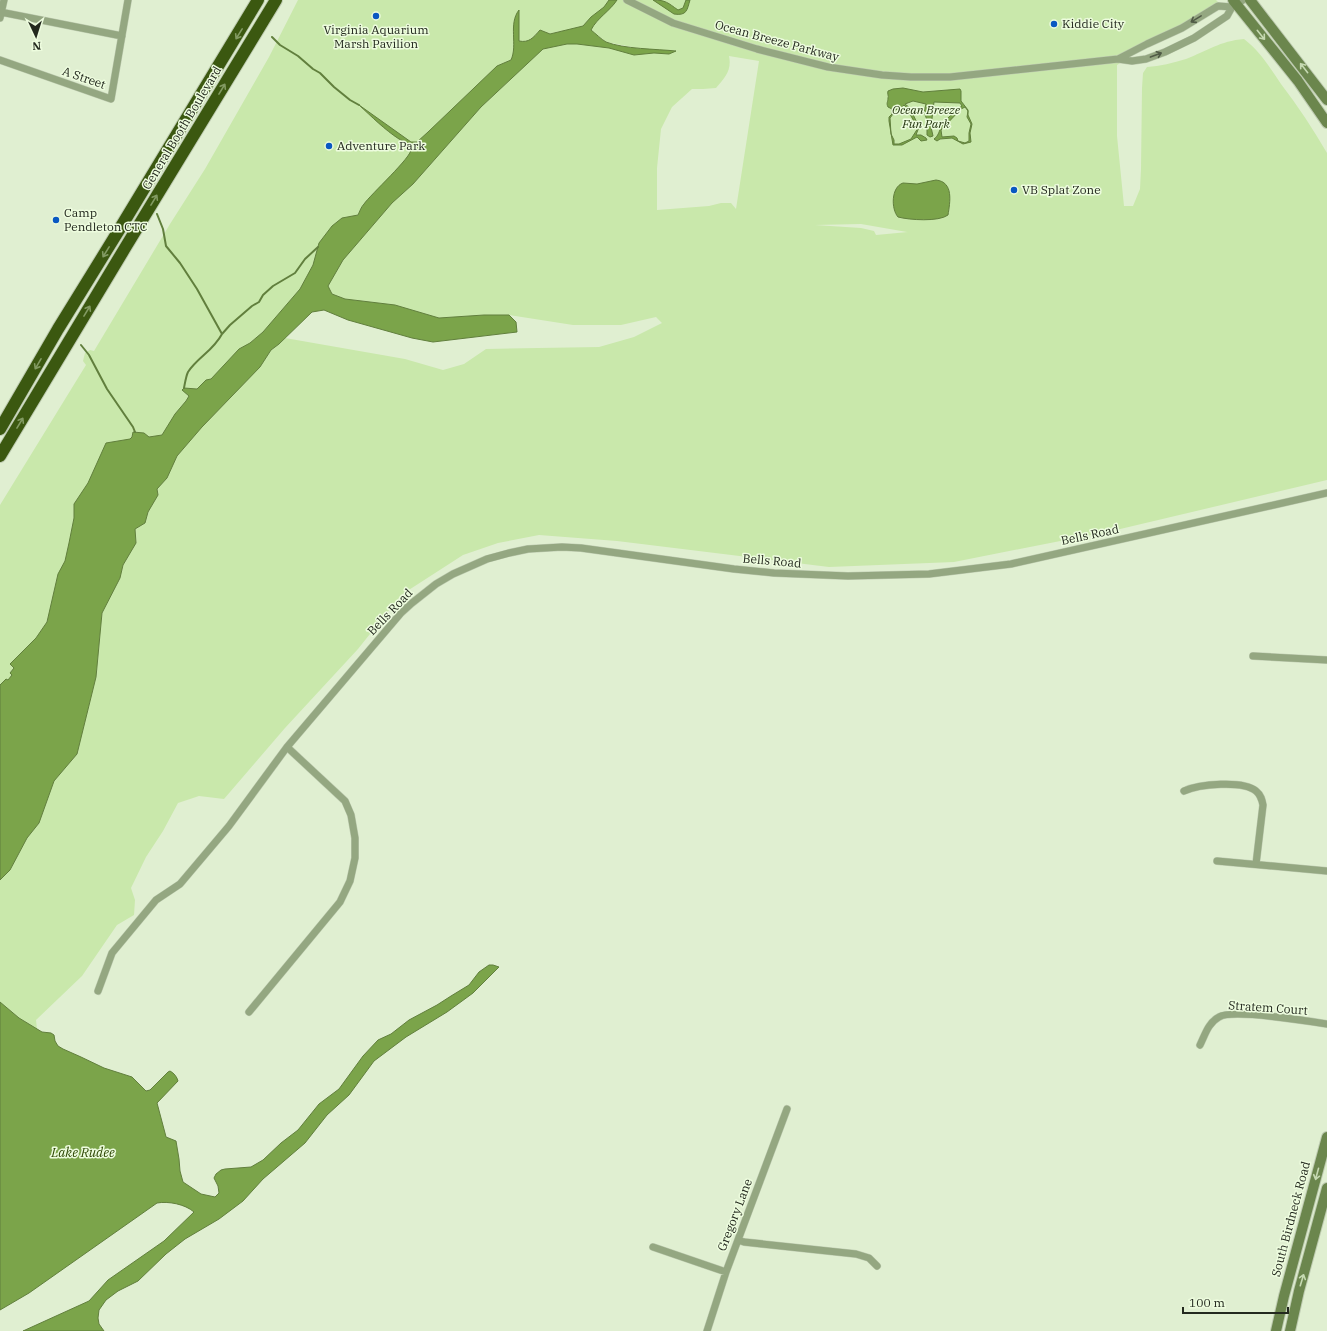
<svg xmlns="http://www.w3.org/2000/svg" width="1327" height="1331" font-family="'IBM Plex Serif',serif">
  <style>
    .green { fill: #c9e8ab; fill-rule: evenodd }
    .water { fill: #7ba44a; stroke: #617f3d; fill-rule: evenodd }
    .lines { fill: none; stroke-linecap: round; stroke-linejoin: round }
    .stream { stroke: #617f3d; stroke-width: 2 }
    .street-casing { stroke: #becbb1; stroke-width: 8 }
    .secondary-casing { stroke: #becbb1; stroke-width: 12 }
    .highway-casing { stroke: #becbb1; stroke-width: 14 }
    .street { stroke: #94a781; stroke-width: 7 }
    .secondary { stroke: #6b864d; stroke-width: 10 }
    .highway { stroke: #3b5810; stroke-width: 12 }
    .oneway { stroke: #505b46 }
    .oneway2 { stroke: #829a62 }
    .oneway3 { stroke: #c6d9b2 }
    .poi-dot { fill: #0958c2; stroke: #edfcde; stroke-width: 1.5 }
    .labels { text-anchor: middle; stroke-width: 3; stroke-linejoin: round; paint-order: stroke }
    .poi-label { font-size: 12px; fill: #23291e; stroke: #edfcde; text-anchor: start }
    .street-label { font-size: 12px; fill: #23291e; stroke: #edfcde }
    .park-label { font-size: 12px; font-style: italic; fill: #24350f; stroke: #edfcde }
    .water-label { font-size: 13px; font-style: italic; fill: #2d4703; stroke: #edfcde }
  </style>
  <rect width="100%" height="100%" fill="#e0efd1"/>
  <!-- green -->
  <path class="green" d="M298,0H1216L1218,2L1117,65V136L1124,206H1133L1140,189L1141,169L1142,88L1143,73L1147,67C1160,66 1173,63 1186,59C1207,51 1220,41 1244,39C1260,51 1270,68 1281,84C1298,106 1313,129 1327,153V480L1116,530L954,562L829,567L617,541L539,535L498,543L463,555L401,595L358,649L285,728L224,799L199,796L178,803L163,831L146,857L131,888L135,900L134,915L117,925L82,976L36,1020L37,1029L19,1018L0,1002V880L10,870L27,838L39,823L54,781L77,754L96,677L102,613L120,578L123,565L136,543L135,529L145,523L148,512L158,495L157,489L167,478L177,456L202,427L260,367L271,350L285,338L405,359L443,370L464,364L486,349L599,347L634,337L662,323L656,317L621,325H573L509,315H484L439,318L395,305L345,299L332,294L328,286L343,260L392,203L413,184L481,107L543,49L567,44H577L609,48L634,55L654,53L669,54L606,42L600,37L560,31L550,34L540,30C530,41 517,47 511,60L502,64L315,259L313,265L300,289L263,332L247,345L166,454L0,833V505L86,365L83,361L85,353L90,350L94,351L170,224L205,169L269,57ZM729,56L759,61L736,209L731,203H721L709,206L657,210V168L661,129L672,107L692,89H703L716,88C725,78 732,70 729,56ZM861,224L907,232H908L876,235L874,231L861,228L815,225Z"/>
  <!-- water -->
  <path class="water" d="M609,0H617C610,11 597,18 591,30C596,34 601,39 606,42C624,49 656,49 676,51L669,54L654,53L634,55L609,48L577,44H567L543,49L481,107L413,184L392,203L343,260L328,286L332,294L345,299L395,305L439,318L484,315H509L516,322L517,332L433,342L412,338L348,320L324,310L312,312L279,344L271,350L260,367L202,427L177,456L167,478L157,489L158,495L148,512L145,523L135,529L136,543L123,565L120,578L102,613L96,677L77,754L54,781L39,823L27,838L10,870L0,880V685L6,679L8,680L12,675L10,673L14,668L10,664L36,638L47,622L58,574L65,561L69,543L74,518V504L88,483L106,443L130,439L132,437L133,432L144,433L149,437L162,435L175,414L186,401L189,396L182,390L184,388L197,389L206,380L211,379L239,349L250,343L263,332L300,289L313,265L319,243L332,226L342,218L358,215C360,211 361,207 364,204C370,195 413,156 411,149C409,144 403,141 399,139C385,130 372,117 359,105L411,142H417L428,132L497,66L511,60C518,45 508,24 519,10V41C529,43 533,38 540,30L550,34L583,26L591,17L604,7Z
    M653,0C666,0 668,3 678,10L683,8L686,0H690C687,10 687,16 674,14Z
    M903,88L923,92L960,89L961,91V101L968,110V115L972,124L970,133L971,142L963,144L952,138L940,139L937,141L934,139C939,135 938,133 941,128C945,119 955,111 962,106L960,103L934,102L931,127L933,136L930,137L927,135V128L926,127L927,120L924,112L926,104L913,101L905,104L910,108L919,127L916,135H921L926,138L927,140L921,141L917,137L902,145H893L889,121V117L892,114V109L888,107C886,103 888,102 888,98C889,96 887,94 888,91L893,89ZM904,105C909,110 908,111 911,116C913,120 916,124 918,128L911,139L899,144H894V140L891,134L890,118L893,114L894,110L900,109ZM965,107L968,111L967,117L971,124L969,133V141L965,143L958,141L957,138L954,136L942,137L941,130L961,109Z
    M936,180C954,182 950,202 948,215C939,222 909,220 898,217C891,209 891,187 903,183L917,184Z
    M489,965H493L499,967L473,993L447,1012L406,1037L374,1061L349,1095L327,1115L305,1143L263,1179L243,1201L219,1219L185,1239L166,1254L138,1281L118,1291L106,1300L99,1310L98,1318L99,1324L104,1331H23L89,1301L108,1280L164,1241L194,1212C185,1204 168,1201 157,1203L29,1293L0,1310V1002L19,1018L42,1032L51,1033L54,1035L55,1041L58,1046L63,1049L81,1057L104,1068L132,1077L146,1091L150,1090L168,1072L170,1071C174,1073 177,1077 178,1081L157,1103L165,1133L166,1137L176,1141L179,1159L180,1171L183,1182L201,1194L215,1197L219,1193L218,1186L214,1178L216,1174L221,1170L225,1169L251,1167L263,1160L281,1143L298,1130L319,1104L339,1089L363,1056L378,1040L391,1034L409,1020L437,1005L451,996L469,985L479,972Z"/>
  <g class="lines">
    <!-- stream -->
    <path class="stream" d="M272,37L280,45L298,56L313,69L320,73L334,87L350,100L359,105
      M157,214L163,229L166,246L180,263L197,289L222,334C213,351 198,357 188,372C186,376 185,383 184,388
      M222,334L230,325L252,306L259,302L263,295L273,286L295,273L305,259L318,247
      M81,345L89,355L107,389L133,427L135,432"/>
    <defs>
      <path id="street" d="M627,0L673,23L757,49L828,67L882,75L911,77H950L1118,59L1132,61L1146,59L1165,52L1194,38L1227,16L1232,7L1243,0
        M0,12L122,36
        M0,18L4,0
        M1118,59L1147,44L1182,28L1218,6L1232,7
        M0,60L111,99L128,0
        M1253,656L1327,660
        M1184,791C1199,784 1243,780 1256,791C1261,795 1262,800 1263,805L1256,864
        M1217,861L1327,871
        M98,991L112,953L156,900L180,884L229,826L287,747L401,613L412,603L436,584L453,574L487,559L509,553L528,549L562,547L581,548L734,569L774,573L848,576L929,574L1011,564L1327,493
        M249,1012L340,902L350,881L355,858V838L351,815L345,801L287,747
        M1200,1045C1205,1035 1208,1023 1219,1017C1232,1009 1308,1021 1327,1024
        M738,1240L744,1242L856,1254L869,1258L877,1266
        M653,1247L726,1272
        M707,1331L726,1272L787,1109"/>
      <path id="secondary" d="M1233,0L1298,81L1327,123
        M1250,0L1327,100
        M1276,1331L1284,1296L1327,1137
        M1290,1331L1299,1291L1327,1188"/>
      <path id="highway" d="M0,429L58,329L119,230L258,0
        M0,456L125,248L276,0"/>
    </defs>
    <!-- street casing -->
    <use href="#street" class="street-casing"/>
    <!-- secondary casing -->
    <use href="#secondary" class="secondary-casing"/>
    <!-- highway casing -->
    <use href="#highway" class="highway-casing"/>
    <!-- street -->
    <use href="#street" class="street"/>
    <!-- secondary -->
    <use href="#secondary" class="secondary"/>
    <!-- highway -->
    <use href="#highway" class="highway"/>
  </g>
  <!-- one-way arrows -->
  <defs><path id="oneway-shaft" d="M-6 0H5M1.5-3L5.5 0L1.5 3" fill="none" stroke-width="1.6" stroke-linecap="round" stroke-linejoin="round"/></defs>
  <g class="oneway">
    <use href="#oneway-shaft" transform="translate(1196 19) rotate(149)"/>
    <use href="#oneway-shaft" transform="translate(1156 55) rotate(-20)"/>
  </g>
  <g class="oneway2">
    <use href="#oneway-shaft" transform="translate(239 34) rotate(122)"/>
    <use href="#oneway-shaft" transform="translate(222 89) rotate(-59)"/>
    <use href="#oneway-shaft" transform="translate(154 200) rotate(-59)"/>
    <use href="#oneway-shaft" transform="translate(106 252) rotate(122)"/>
    <use href="#oneway-shaft" transform="translate(87 311) rotate(-59)"/>
    <use href="#oneway-shaft" transform="translate(38 364) rotate(120)"/>
    <use href="#oneway-shaft" transform="translate(20 423) rotate(-59)"/>
  </g>
  <g class="oneway3">
    <use href="#oneway-shaft" transform="translate(1261 35) rotate(51)"/>
    <use href="#oneway-shaft" transform="translate(1304 68) rotate(-128)"/>
    <use href="#oneway-shaft" transform="translate(1317 1174) rotate(105)"/>
    <use href="#oneway-shaft" transform="translate(1302 1280) rotate(-73)"/>
  </g>
  <!-- markers -->
  <g class="poi-dot">
    <circle cx="376" cy="16" r="4"/>
    <circle cx="1054" cy="24" r="4"/>
    <circle cx="329" cy="146" r="4"/>
    <circle cx="1014" cy="190" r="4"/>
    <circle cx="56" cy="220" r="4"/>
  </g>
  <g class="labels">
    <!-- poi labels -->
    <g class="poi-label">
      <text x="1062" y="28">Kiddie City</text>
      <text x="376" y="34" text-anchor="middle">Virginia Aquarium<tspan x="376" dy="14">Marsh Pavilion</tspan></text>
      <text x="337" y="150">Adventure Park</text>
      <text x="1022" y="194">VB Splat Zone</text>
      <text x="64" y="217">Camp<tspan x="64" dy="14">Pendleton CTC</tspan></text>
    </g>
    <!-- street labels -->
    <g class="street-label">
      <text transform="translate(777 41) rotate(15)" y="4">Ocean Breeze Parkway</text>
      <text transform="translate(84 78) rotate(19)" y="4">A Street</text>
      <text transform="translate(182 128) rotate(-59)" y="4">General Booth Boulevard</text>
      <text transform="translate(1090 535) rotate(-12)" y="4">Bells Road</text>
      <text transform="translate(772 561) rotate(5)" y="4">Bells Road</text>
      <text transform="translate(390 612) rotate(-46)" y="4">Bells Road</text>
      <text transform="translate(1268 1008) rotate(4)" y="4">Stratem Court</text>
      <text transform="translate(735 1215) rotate(-69)" y="4">Gregory Lane</text>
      <text transform="translate(1291 1219) rotate(-75)" y="4">South Birdneck Road</text>
    </g>
    <!-- park labels -->
    <g class="park-label">
      <text x="926" y="114">Ocean Breeze<tspan x="926" dy="14">Fun Park</tspan></text>
    </g>
    <!-- water labels -->
    <g class="water-label">
      <text x="83" y="1157">Lake Rudee</text>
    </g>
  </g>
  <!-- north arrow -->
  <g transform="translate(36 36) rotate(176)" stroke="#edfcde" stroke-width="3" paint-order="stroke">
  <path d="M0-3L7 15L0 10L-7 15Z" fill="#23291e"/>
  <text y="-6" font-size="11" font-weight="bold" text-anchor="middle" fill="#23291e">N</text>
  </g>
  <!-- scale -->
  <path d="M1183 1307v6h105v-6" fill="none" stroke="#23291e" stroke-width="2"/>
  <text x="1189" y="1307" font-size="12" fill="#23291e" stroke="#edfcde" stroke-width="3" paint-order="stroke">100 m</text>
</svg>
